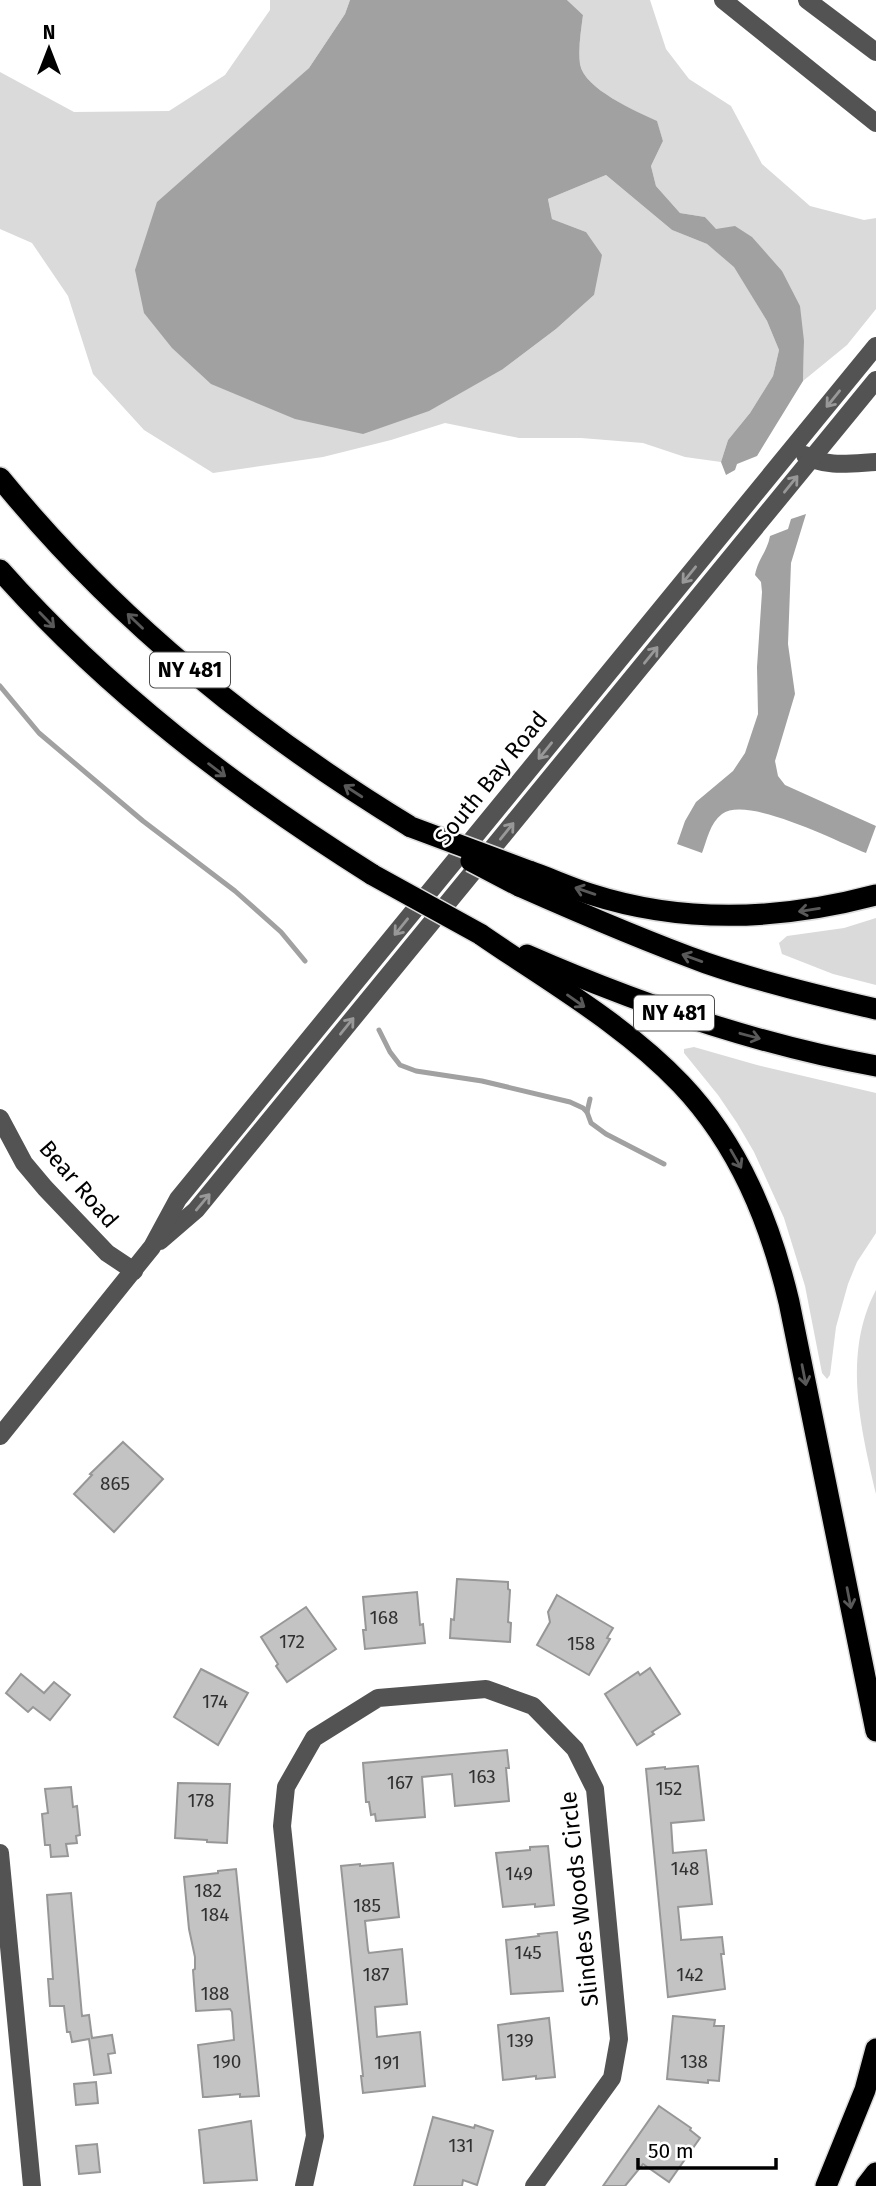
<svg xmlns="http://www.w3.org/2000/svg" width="876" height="2186" font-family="'Fira Sans',sans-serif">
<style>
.green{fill:#dadada}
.water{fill:#a1a1a1}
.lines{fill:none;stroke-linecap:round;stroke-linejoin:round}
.stream{stroke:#a1a1a1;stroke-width:5}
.building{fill:#c3c3c3;stroke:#979797;stroke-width:2}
.highway-casing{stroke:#dbdbdb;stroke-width:24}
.minor{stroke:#535353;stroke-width:18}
.highway{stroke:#000;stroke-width:21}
.highway-bridge-casing{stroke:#dbdbdb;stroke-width:24;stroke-linecap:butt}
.highway-bridge{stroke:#000;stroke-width:21}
.oneway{stroke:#989898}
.oneway2{stroke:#595959}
.labels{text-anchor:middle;stroke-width:5;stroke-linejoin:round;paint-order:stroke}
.number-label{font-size:19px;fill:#313131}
.shield{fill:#fff;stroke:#4c4c4c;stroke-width:2}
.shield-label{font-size:21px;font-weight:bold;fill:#000}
.street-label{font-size:23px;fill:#000;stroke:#fff}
</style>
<rect width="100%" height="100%" fill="#fff"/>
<g class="green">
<path d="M270,0H350L345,14L309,68L250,121L503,369L556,329L594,295L586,232L552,219L548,199L606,175L672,230L707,244L735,267L767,321L779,350L773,376L750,413L728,440L721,462L685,457L643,443L581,438H519L445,423L391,440L323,457L213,473L144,430L93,374L68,296L32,243L0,229V72L74,112L169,111L225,75L270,10Z"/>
<path d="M567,0H650L666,49L689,79L731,106L762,164L810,206L864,220L876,218V309L847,345L803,381L804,341L705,217L680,213L656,186L651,166L663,141L657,122C636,111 584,89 580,64C578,48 581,31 583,15Z"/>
<path d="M876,918V985L833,974L782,954L779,943L787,936L844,928Z"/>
<path d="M694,1047L757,1065L876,1093V1233L857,1262L848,1284L836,1327L830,1375L827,1379L822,1373L805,1286L784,1218L754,1152L737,1123L718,1095L684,1053V1049Z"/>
<path d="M876,1290V1494C861,1428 842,1354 876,1290Z"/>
</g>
<g class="water">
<path d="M350,0H567L583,15C581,31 578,48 580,64C584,89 636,111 657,121L663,141L651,166L656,186L680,213L705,217L716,229L735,226L752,237L782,271L800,306L804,341L803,381L757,456L737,464L735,470L726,475L721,462L728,440L750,413L773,376L779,350L767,321L734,267L707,244L672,230L606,175L548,199L552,219L586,232L602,255L594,295L556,329L503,369L429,411L363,434L295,419L211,384L172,348L144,313L135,270L157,202L309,68L345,14Z"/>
<path d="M806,514L791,563L788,644L795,694L775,761L778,776L785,785L876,826L866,853C838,842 747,795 722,814C710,823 707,840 702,853L677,844L685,821L696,802L733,771L745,753L758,714L757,667L762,592L761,582L755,575C758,559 767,552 770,536L788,529L791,519Z"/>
</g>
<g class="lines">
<g class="stream">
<path d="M0,686L39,733L143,821L235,891L281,932L305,961"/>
<path d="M379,1030L390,1052L400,1065L416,1071L482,1081L570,1102L583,1108L587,1112L591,1123L606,1134L664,1164"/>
<path d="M587,1112L590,1099"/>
</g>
</g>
<g class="building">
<path d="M123,1442L163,1479L114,1532L74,1494L92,1475L90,1474Z"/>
<path d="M457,1579L508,1582V1589L510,1590L508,1622L511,1623L510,1642L450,1638L451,1619L454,1620Z"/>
<path d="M417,1592L420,1625L423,1624L425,1643L365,1649L363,1630H366L363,1597Z"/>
<path d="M557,1595L613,1628L607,1638L610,1639L589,1675L537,1645L550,1622L548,1612Z"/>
<path d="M306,1607L336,1649L287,1682L276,1666L278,1664L261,1637Z"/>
<path d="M650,1668L680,1714L652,1732L654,1734L637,1745L605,1694L638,1672L640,1675Z"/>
<path d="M201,1669L248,1693L218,1745L174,1717Z"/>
<path d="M21,1674L44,1693L54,1682L70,1695L50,1720L33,1707L28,1712L6,1693Z"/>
<path d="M507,1750L509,1768H506L509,1801L455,1806L452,1774L422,1777L425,1817L376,1821L375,1814L371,1815L369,1802H366L363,1763Z"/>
<path d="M698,1766L704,1820L671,1823L673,1853L706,1850L712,1904L678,1907L681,1937V1940L722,1937L724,1954H721L725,1989L668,1997L646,1769L665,1767V1769Z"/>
<path d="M178,1783L230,1784L227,1843L207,1842V1840L175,1838Z"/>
<path d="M71,1787L73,1807L77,1806L80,1835L76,1836L77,1843L66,1844L68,1856L51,1857L50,1845H45L42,1814L48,1813L45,1789Z"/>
<path d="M548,1846L554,1905L535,1907V1904L503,1907L496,1853L530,1850V1847Z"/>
<path d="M393,1863L399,1917L365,1921L368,1950L369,1953L402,1949L407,2004L375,2007L377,2037L420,2032L425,2086L363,2093L361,2076H363L341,1866L360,1864V1866Z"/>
<path d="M236,1869L259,2096L240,2097V2094L207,2097H203L198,2045L234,2040L232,2012L230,2009L196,2011L193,1970L195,1969V1957L189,1929L184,1877L218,1873V1871Z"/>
<path d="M71,1893L82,2016L89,2015L92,2038L112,2035L115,2053L108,2054L111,2073L94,2075L89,2039L72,2042L70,2032H67L64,2006H50L48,1979H53L47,1895Z"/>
<path d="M557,1932L563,1991L511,1994L506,1940L539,1936L538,1934Z"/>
<path d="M673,2016L715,2020L714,2026H724L719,2081L708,2080V2083L667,2079Z"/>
<path d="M549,2018L555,2077L536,2079V2076L503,2080L498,2025Z"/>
<path d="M96,2082L98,2103L76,2105L74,2084Z"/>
<path d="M659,2106L691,2128L690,2130L700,2138L669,2182L643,2164L625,2186H603Z"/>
<path d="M433,2117L474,2128L475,2125L493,2131L477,2185L463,2180L462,2186H414Z"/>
<path d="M251,2121L257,2180L204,2183L199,2130Z"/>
<path d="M97,2144L100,2172L79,2174L76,2146Z"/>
</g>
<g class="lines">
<defs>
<g id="highway">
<path d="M0,478C116,620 255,732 411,827"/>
<path d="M0,570C107,691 236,789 373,875"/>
<path d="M529,871C549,878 569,887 590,894C683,924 782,920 876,895"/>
<path d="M519,886C580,913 642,940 706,963C761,982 819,996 876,1009"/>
<path d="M480,934C548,981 624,1024 681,1084C739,1145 770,1222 789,1302L876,1731"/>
<path d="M527,955C639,1004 755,1044 876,1066"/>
<path d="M826,2186L865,2090L876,2049"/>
<path d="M866,2186L876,2173"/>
</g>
</defs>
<use href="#highway" class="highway-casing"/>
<g class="minor">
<path d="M723,0L876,123"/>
<path d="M807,0L876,52"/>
<path d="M805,455C824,468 854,463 876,462"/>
<path d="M0,1118L24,1163L45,1188L107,1253L134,1271"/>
<path d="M160,1241L196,1210L876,380"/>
<path d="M0,1436L152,1247L178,1199L876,346"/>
<path d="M0,1853L32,2186"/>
<path d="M304,2186L315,2136L282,1826L286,1787L314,1738L378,1698L486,1689L533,1706L575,1749L595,1789L619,2039L612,2078L534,2186"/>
</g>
<use href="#highway" class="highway"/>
<defs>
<g id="highway-bridge">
<path d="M411,827L529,871"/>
<path d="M471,861L519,886"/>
<path d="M373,875L480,934"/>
</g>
</defs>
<use href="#highway-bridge" class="highway-bridge-casing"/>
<use href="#highway-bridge" class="highway-bridge"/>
</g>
<defs><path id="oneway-shaft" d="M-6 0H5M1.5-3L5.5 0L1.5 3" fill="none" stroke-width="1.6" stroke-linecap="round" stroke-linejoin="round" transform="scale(1.75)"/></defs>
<g class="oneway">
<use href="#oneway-shaft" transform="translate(833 399) rotate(129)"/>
<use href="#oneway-shaft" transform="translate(791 484) rotate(-51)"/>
<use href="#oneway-shaft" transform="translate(689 575) rotate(129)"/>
<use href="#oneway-shaft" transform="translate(651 655) rotate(-51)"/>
<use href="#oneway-shaft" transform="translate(545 751) rotate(129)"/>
<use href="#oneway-shaft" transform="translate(507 831) rotate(-51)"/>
<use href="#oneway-shaft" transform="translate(401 927) rotate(129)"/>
<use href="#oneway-shaft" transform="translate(347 1026) rotate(-51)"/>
<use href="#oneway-shaft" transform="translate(203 1202) rotate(-50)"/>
</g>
<g class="oneway2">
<use href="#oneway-shaft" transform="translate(47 620) rotate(46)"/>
<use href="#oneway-shaft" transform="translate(135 621) rotate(-136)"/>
<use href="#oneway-shaft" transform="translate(217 770) rotate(37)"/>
<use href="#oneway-shaft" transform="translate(353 791) rotate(-147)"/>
<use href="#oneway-shaft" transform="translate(585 891) rotate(-161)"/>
<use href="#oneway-shaft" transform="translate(809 910) rotate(171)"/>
<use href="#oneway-shaft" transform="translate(692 958) rotate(-160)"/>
<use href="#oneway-shaft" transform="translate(576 1001) rotate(35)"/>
<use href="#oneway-shaft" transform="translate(750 1036) rotate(15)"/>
<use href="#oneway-shaft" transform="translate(736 1159) rotate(60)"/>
<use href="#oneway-shaft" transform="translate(804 1375) rotate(79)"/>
<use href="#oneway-shaft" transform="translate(849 1598) rotate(79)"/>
</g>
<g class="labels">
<g class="number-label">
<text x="115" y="1490">865</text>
<text x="384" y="1624">168</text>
<text x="292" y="1648">172</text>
<text x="581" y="1650">158</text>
<text x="215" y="1708">174</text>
<text x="482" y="1783">163</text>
<text x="400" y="1789">167</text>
<text x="669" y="1795">152</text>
<text x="201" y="1807">178</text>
<text x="685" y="1875">148</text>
<text x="519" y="1880">149</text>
<text x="208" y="1897">182</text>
<text x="367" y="1912">185</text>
<text x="215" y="1921">184</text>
<text x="528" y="1959">145</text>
<text x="376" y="1981">187</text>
<text x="690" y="1981">142</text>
<text x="215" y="2000">188</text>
<text x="520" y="2047">139</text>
<text x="227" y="2068">190</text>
<text x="694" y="2068">138</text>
<text x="387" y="2069">191</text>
<text x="461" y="2152">131</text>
</g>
<g class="shield">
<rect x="150" y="652.5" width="80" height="35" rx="5"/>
<rect x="634" y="995.5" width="80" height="35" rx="5"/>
</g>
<g class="shield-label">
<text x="190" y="677">NY 481</text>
<text x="674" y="1020">NY 481</text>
</g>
<g class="street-label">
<text transform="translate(491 778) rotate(-51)" y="8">South Bay Road</text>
<text transform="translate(79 1184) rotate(49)" y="8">Bear Road</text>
<text transform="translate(579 1899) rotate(-96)" y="8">Slindes Woods Circle</text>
</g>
</g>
<g transform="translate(49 49)" stroke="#ffffff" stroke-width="5" paint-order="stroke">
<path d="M0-5L12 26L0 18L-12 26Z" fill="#000000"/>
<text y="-10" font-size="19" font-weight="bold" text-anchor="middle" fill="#000000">N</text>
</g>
<path d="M638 2158v10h138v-10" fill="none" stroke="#000000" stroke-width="3.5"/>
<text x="648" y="2158" font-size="21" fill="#000000" stroke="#ffffff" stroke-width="5" paint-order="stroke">50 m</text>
</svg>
